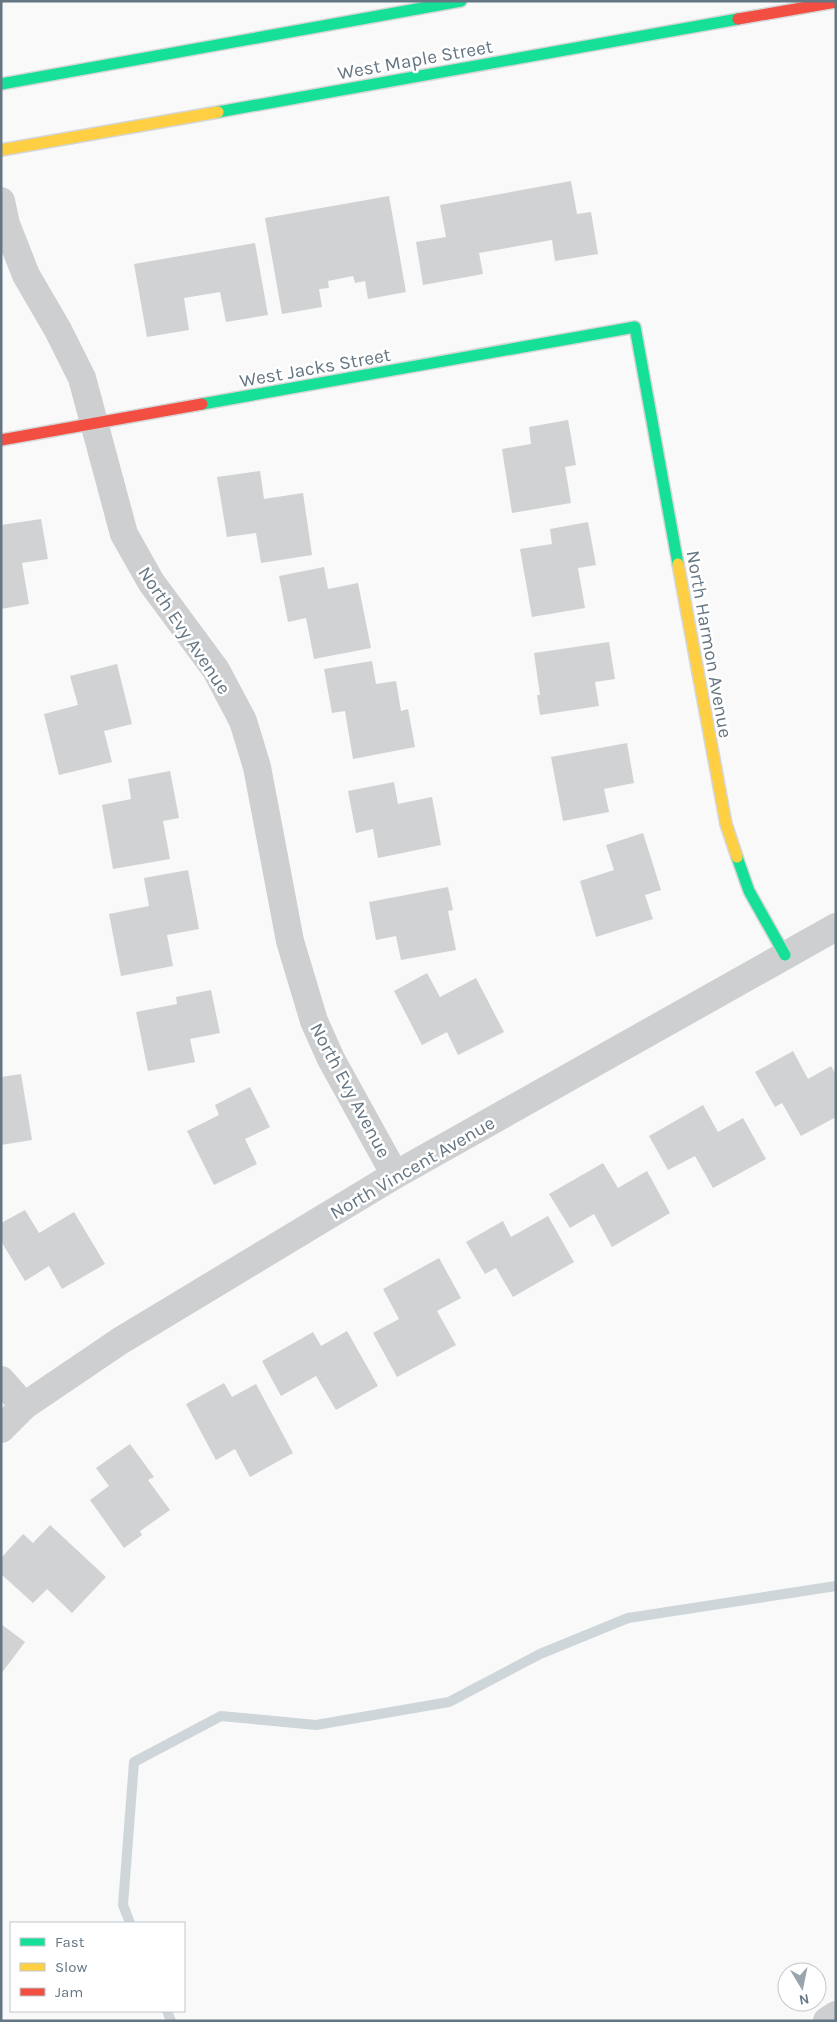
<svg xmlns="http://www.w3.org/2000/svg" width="837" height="2022" font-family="Karla,sans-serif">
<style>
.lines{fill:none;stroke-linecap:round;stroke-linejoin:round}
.stream{stroke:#ced6d9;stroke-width:10}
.building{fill:#d0d2d3}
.fast-casing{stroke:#d5d6d7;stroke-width:14}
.slow-casing{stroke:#d5d6d7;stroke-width:14}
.jam-casing{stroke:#d5d6d7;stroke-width:14}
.street{stroke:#cecfd0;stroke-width:28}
.fast{stroke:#16e098;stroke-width:11}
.slow{stroke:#ffcf43;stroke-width:11}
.jam{stroke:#f24e42;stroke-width:11}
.labels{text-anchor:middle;stroke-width:5;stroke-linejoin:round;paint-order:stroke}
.street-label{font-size:19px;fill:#657683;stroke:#fff}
</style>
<rect width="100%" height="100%" fill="#f9f9f9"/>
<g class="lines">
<g class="stream">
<path d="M130,1923L123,1905L134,1762L221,1716L316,1725L449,1702L540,1654L628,1618L836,1586"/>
<path d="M167,2011L171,2021"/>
</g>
</g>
<g class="building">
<path d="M571,181L577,214L591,212L598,254L555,261L552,240L479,253L483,274L423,285L416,242L446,237L440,205Z"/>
<path d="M389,196L406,292L368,299L365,281L355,283L353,276L328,281L329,288L319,289L322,307L282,314L265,218Z"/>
<path d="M255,243L268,315L226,322L220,292L184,298L189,330L147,337L134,264Z"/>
<path d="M568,420L576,465L565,467L571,503L512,513L502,449L531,444L529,427Z"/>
<path d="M260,471L264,499L303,493L312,555L261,563L256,533L227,537L217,477Z"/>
<path d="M41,519L48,559L22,563L29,604L1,609V525Z"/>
<path d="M588,522L596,565L578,568L585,608L532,617L520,549L552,544L550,529Z"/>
<path d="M324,567L328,589L358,583L371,648L314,659L306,618L288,622L279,576Z"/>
<path d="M609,642L615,679L595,682L599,706L540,715L537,695H540L534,653Z"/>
<path d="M372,661L376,684L396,681L401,711L408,709L415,747L353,759L345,711L332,713L324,669Z"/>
<path d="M117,664L132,724L104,731L112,762L59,775L44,714L78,705L70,676Z"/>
<path d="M627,743L634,783L604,789L609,812L563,821L551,757Z"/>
<path d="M170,771L179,818L163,821L170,859L113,869L102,805L131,799L128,779Z"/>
<path d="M394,782L398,804L432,797L441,845L378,858L373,829L356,833L348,791Z"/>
<path d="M643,833L661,890L645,895L653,919L596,937L580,881L614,870L606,845Z"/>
<path d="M188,870L199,929L167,935L173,966L121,976L109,914L149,906L144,878Z"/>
<path d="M448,887L453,910L448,911L456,950L401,960L396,936L376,940L369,902Z"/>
<path d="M427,973L440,997L476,978L504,1032L458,1055L447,1032L422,1045L394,991Z"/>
<path d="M211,990L220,1033L190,1039L195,1062L148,1071L136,1012L177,1004L176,997Z"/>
<path d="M793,1051L808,1079L831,1066L836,1075V1117L801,1136L782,1103L775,1107L755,1072Z"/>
<path d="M21,1074L32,1140L1,1145V1077Z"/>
<path d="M250,1087L270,1127L245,1139L257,1164L214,1185L187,1131L219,1115L215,1105Z"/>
<path d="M703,1105L718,1132L743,1118L766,1159L713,1188L695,1156L668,1170L649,1136Z"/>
<path d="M603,1163L618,1188L647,1171L670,1213L612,1247L594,1214L570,1228L549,1194Z"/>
<path d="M25,1210L39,1233L74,1212L105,1264L62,1289L49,1266L25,1281L1,1241V1223Z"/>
<path d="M548,1216L574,1262L513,1297L496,1268L485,1274L466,1242L503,1221L511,1237Z"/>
<path d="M439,1258L461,1298L437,1311L456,1345L397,1377L373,1333L399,1319L383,1289Z"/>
<path d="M347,1331L378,1386L336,1410L316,1376L281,1396L262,1361L313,1332L321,1346Z"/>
<path d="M224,1383L232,1397L256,1384L293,1453L250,1477L235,1449L216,1460L186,1404Z"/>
<path d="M130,1444L154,1477L148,1480L170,1510L140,1531L142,1535L124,1548L90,1500L109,1486L96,1468Z"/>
<path d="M50,1525L106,1577L72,1613L47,1589L33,1603L1,1574V1558L23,1534L33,1543Z"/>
<path d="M1,1624L25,1642L1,1674Z"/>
</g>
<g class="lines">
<defs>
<g id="fast">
<path d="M1,84L461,1"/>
<path d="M218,112L738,19"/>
<path d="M202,404L635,327L678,564"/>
<path d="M737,857L749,891L785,955"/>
</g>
<g id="slow">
<path d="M1,150L218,112"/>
<path d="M678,564L726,824L737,857"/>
</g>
<g id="jam">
<path d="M738,19L836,2"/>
<path d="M1,440L202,404"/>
</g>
</defs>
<use href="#fast" class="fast-casing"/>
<use href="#slow" class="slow-casing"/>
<use href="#jam" class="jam-casing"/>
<g class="street">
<path d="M1,201L6,224L26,275L58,330L82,378L124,534L151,582L216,670L243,721L257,767L290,941L314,1021L331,1059L395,1175"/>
<path d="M1,1380L24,1406"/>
<path d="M1,1429L24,1406L120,1341L395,1175L836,927"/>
<path d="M827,2021L836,2015"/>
</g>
<use href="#fast" class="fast"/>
<use href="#slow" class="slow"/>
<use href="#jam" class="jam"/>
</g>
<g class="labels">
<g class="street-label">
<text transform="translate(415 59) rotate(-10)" y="7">West Maple Street</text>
<text transform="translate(315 367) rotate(-10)" y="7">West Jacks Street</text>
<text transform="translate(185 630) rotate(56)" y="7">North Evy Avenue</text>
<text transform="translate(710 644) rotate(80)" y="7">North Harmon Avenue</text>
<text transform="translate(351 1090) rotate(62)" y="7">North Evy Avenue</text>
<text transform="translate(412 1167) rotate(-30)" y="7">North Vincent Avenue</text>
</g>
</g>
<rect width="837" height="2022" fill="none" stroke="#657683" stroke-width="5"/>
<rect x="10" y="1922" width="175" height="90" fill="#ffffff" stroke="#c1c8cd"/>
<rect x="20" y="1938" width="25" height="8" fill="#16e098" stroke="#c1c8cd"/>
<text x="55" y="1947" font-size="15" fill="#657683">Fast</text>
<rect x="20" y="1963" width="25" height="8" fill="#ffcf43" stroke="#c1c8cd"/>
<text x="55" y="1972" font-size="15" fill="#657683">Slow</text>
<rect x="20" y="1988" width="25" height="8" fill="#f24e42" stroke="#c1c8cd"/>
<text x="55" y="1997" font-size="15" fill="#657683">Jam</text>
<g transform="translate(802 1987) rotate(170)"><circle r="24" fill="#ffffff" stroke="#c1c8cd"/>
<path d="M0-4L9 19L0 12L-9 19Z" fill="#99a4ac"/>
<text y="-8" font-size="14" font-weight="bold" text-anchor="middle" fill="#657683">N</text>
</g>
</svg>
